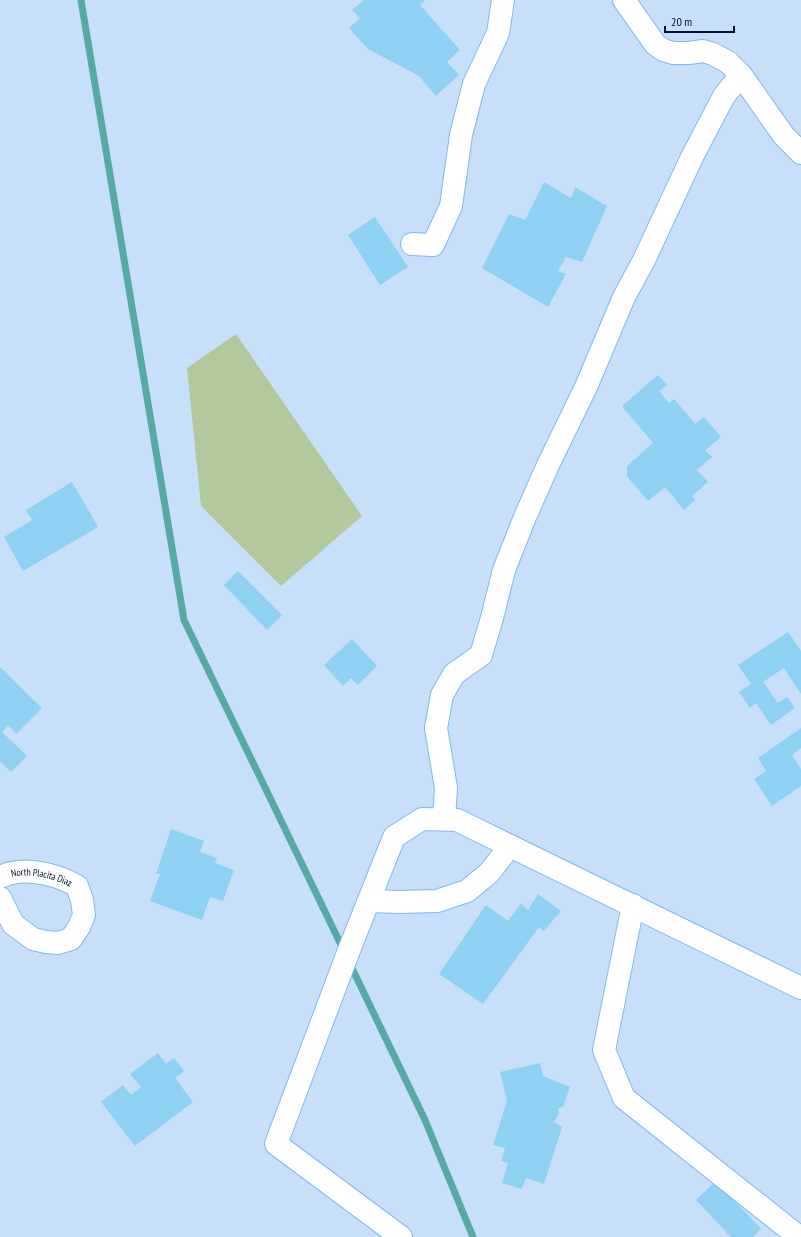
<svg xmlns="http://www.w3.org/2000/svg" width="801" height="1237" font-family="'PT Sans Narrow',sans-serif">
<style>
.green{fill:#b1c99c}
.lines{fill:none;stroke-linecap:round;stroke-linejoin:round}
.stream{stroke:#56aaa5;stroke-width:7}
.building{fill:#8ed1f2}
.minor-casing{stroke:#7cb8f7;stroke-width:24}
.minor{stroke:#fff;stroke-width:22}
.labels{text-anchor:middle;stroke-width:3.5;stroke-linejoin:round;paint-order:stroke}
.street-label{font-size:10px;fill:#001229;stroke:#c8dff9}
</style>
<rect width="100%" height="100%" fill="#c8dff9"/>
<path class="green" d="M236,334L362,516L281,586L201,506L187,368Z"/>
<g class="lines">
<g class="stream">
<path d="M81,0L184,620L344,951"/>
<path d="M349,962L425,1120L473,1237"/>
</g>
</g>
<g class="building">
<path d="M364,0H425L420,5L460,50L447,62L459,75L436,96L419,76L368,49L349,28L360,18L352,10Z"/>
<path d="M544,182L571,198L575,187L607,206L582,262L566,257L558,271L566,274L548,307L482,268L509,214L525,220Z"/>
<path d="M375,217L408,267L380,285L348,235Z"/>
<path d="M658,375L667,385L659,391L669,403L674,399L695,424L704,417L721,437L705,450L712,457L697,470L708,482L692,496L695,500L684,510L665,487L648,501L627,476V466L653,443L622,406Z"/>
<path d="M72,482L98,527L23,571L4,537L32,520L26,510Z"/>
<path d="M238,571L282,615L267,630L224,585Z"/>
<path d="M788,632L801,651V694L784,668L763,682L778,703L787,697L795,708L771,725L756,703L750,708L739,692L751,684L738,665Z"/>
<path d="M352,639L377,666L358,685L351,678L343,686L324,665Z"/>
<path d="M0,667L42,708L16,734L8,725L2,732L27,756L11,772L0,761Z"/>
<path d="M801,728V748L792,755L801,769V786L772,806L754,779L766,771L758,758Z"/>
<path d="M171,829L204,841L200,852L217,858L215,863L234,870L223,901L210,897L202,920L150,901L160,874H156Z"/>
<path d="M538,894L561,911L544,931L539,927L483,1004L439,974L486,905L508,921L521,903L528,910Z"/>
<path d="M158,1053L166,1064L174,1058L184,1071L175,1078L193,1102L135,1146L101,1102L123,1085L131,1095L141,1087L130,1074Z"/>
<path d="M540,1063L543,1076L570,1087L563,1107L558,1108L559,1114L554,1122L562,1127L544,1184L526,1178L522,1189L502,1183L508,1163L501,1161L505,1148L493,1145L507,1101L500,1072Z"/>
<path d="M716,1181L761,1229L753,1237H731L696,1200Z"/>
</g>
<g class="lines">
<defs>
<g id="minor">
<path d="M624,0L655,44L663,50L673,53H689L703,51L713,54L728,62L741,75L784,136L801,153"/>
<path d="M412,244L433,245L451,206L461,135L474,84L498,33L503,0"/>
<path d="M444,819L446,788L436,728L442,695L454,674L481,655L492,618L504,570L525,517L548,465L586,387L624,297L644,260L692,157L724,96L741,75"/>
<path id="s1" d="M0,877C4,876 8,873 12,873C32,868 60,876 77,886L82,900L84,915L79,927L71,939L58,943L46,942L33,939L13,924L0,898"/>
<path d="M369,901L400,902L437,901L467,891L489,873L510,846"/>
<path d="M633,905L604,1050L624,1098L799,1237"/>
<path d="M401,1237L276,1144L351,945L394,837L422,819L457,820L801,988"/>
</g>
</defs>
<use href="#minor" class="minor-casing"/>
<use href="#minor" class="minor"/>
</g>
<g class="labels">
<g class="street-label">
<text dy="4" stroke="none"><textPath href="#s1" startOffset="43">North Placita Diaz</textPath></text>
</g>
</g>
<path d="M665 26v6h69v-6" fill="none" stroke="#001229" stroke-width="2"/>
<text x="671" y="26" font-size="12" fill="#001229" stroke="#c8dff9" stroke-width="3" paint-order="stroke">20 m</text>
</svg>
